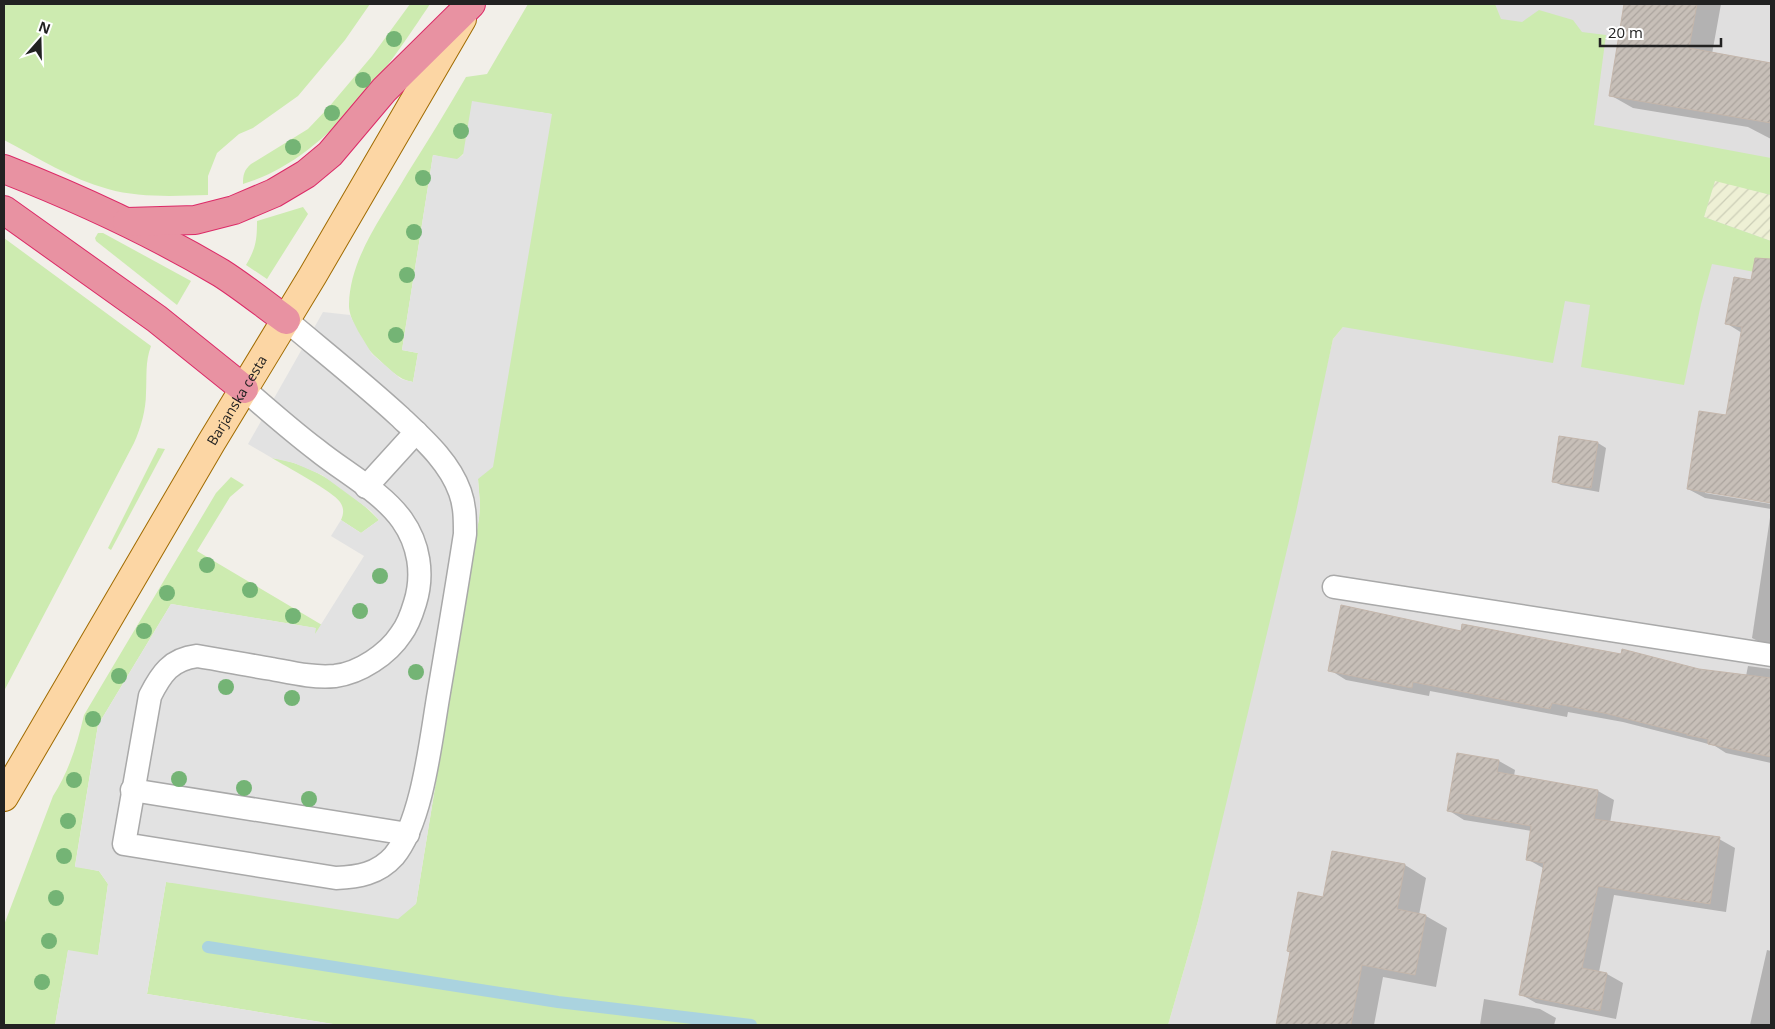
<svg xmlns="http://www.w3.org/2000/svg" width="1775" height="1029" font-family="'Open Sans',sans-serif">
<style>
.residential{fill:#e0dfdf}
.farmland{fill:url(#farmland-furrows)}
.grass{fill:#cdebb0}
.parking{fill:#e2e2e2}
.shadow{fill:#0003}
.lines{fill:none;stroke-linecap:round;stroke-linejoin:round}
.stream{stroke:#aad3df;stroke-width:12}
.building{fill:url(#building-hatch);stroke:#c4b6ab}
.service-casing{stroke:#a9a9a9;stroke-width:25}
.primary-casing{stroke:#a06b00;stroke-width:30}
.motorway-casing{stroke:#dc2a67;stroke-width:30}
.service{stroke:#fff;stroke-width:22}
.primary{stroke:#fcd6a4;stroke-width:28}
.motorway{stroke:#e892a2;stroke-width:28}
.tree{fill:#74b475}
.labels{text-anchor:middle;stroke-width:5;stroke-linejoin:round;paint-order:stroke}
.street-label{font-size:14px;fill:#222;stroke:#fff}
</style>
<defs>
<pattern id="farmland-furrows" width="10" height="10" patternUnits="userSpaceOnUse" patternTransform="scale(1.25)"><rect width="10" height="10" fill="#eef0d5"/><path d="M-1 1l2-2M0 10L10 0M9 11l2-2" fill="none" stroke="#ccceb7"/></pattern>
<pattern id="building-hatch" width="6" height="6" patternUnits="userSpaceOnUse" patternTransform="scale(1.25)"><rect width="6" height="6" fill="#c7bfb8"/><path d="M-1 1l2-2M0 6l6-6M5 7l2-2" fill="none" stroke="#aba49e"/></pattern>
</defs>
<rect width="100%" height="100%" fill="#f2efe9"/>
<path class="residential" d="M1413,4H1771V1025H1168L1198,921L1333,339L1343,327Z"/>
<path class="farmland" d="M1715,180L1771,195V241L1704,217Z"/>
<g class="grass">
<path d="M4,4H370L345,40L298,96L253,128L239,134L217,153L208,176V195C176,196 139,198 108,189C71,179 38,158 4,140Z"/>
<path d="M410,4H430C385,72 325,160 243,184C243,175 244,170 251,164L308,129L328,108L372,56Z"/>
<path d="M528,4H1495L1501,19L1522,22L1539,10L1573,20L1582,32L1606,35L1594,125L1771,158V195L1715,181L1704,217L1771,241V275L1712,264L1701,304L1684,385L1581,367L1590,305L1565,301L1553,363L1343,327L1333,339L1296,512L1198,921L1168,1025H339L147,994L166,882L416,904L479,518L480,505L478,479L551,114L539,112L463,154L457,160L433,155L402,350L418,353L413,382C398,380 387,367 376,357C365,348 348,319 349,304C350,257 384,214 407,174C427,142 447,110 466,77L487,74Z"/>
<path d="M303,207L308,214L267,279L246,265C256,248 257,240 257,221Z"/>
<path d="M98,233H103L191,281L177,305L96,241L95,238Z"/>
<path d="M4,238L151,346C145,362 147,376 146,393C146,409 141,428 134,443L4,691Z"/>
<path d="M158,448L165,449L111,550L108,548Z"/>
<path d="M272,458C312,463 352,492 379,520L361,533L341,520C344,513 344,508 340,502C334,492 285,466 272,458Z"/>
<path d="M231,477L244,485L230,497L197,551L322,625L314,636L315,628L171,604L98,725L75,866L99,871L108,884L98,956L68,951L55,1025H4V925L53,796C69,771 77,745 84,715L216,493Z"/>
</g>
<path class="parking" d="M472,101L552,114L493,467L478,479L480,505L479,518L416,904L398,919L166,882L147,994L339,1025H55L68,950L98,955L108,884L99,871L75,867L98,725L171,604L316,628L315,634L364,556L331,536L341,520L361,533L379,520L371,511L322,475L294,463L272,458L248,444L323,312L350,315L358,331L372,354L401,379L413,382L418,353L402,350L433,155L457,159L463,155Z"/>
<g class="shadow">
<path d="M1626,4H1721L1712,54L1771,64V139L1748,127L1633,108L1610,95Z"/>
<path d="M1735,279L1771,286V453L1768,473L1771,474V501L1705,491V493L1771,504V509L1705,498L1688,489L1727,417L1742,333L1726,323Z"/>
<path d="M1561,438L1598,443L1606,448L1599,492L1561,485L1553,481Z"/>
<path d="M1771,511V648L1752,638Z"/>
<path d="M1462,632L1699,670L1746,676L1748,666L1771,669V763L1726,753L1715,746L1701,742L1623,722L1568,712L1567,717L1430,691L1429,696L1346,680L1330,670Z"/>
<path d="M1458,754L1499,761L1515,770L1514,776L1598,791L1614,800L1610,823L1719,839L1735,848L1726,912L1614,895L1599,972L1607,974L1623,983L1616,1019L1536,1003L1520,994L1543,868L1527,859L1532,831L1464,820L1448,810Z"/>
<path d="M1333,853L1405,865L1426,878L1419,915L1426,916L1447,928L1436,987L1383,977L1374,1025H1277L1291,952L1324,899Z"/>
<path d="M1767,950L1771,951V1025H1750Z"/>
<path d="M1484,999L1540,1009L1556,1018L1554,1025H1480Z"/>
</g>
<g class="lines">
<path class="stream" d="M208,947L558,1002L751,1025"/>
</g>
<g class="building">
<path d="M1624,4H1697L1689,48L1771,63V123L1609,96Z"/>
<path d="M1755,258L1771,259V503L1687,489L1699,411L1726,415L1742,327L1725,324L1734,277L1751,280Z"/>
<path d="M1559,436L1598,442L1591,488L1552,482Z"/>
<path d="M1341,605L1461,631L1462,624L1621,654L1622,649L1699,669L1771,678V757L1708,744V739L1687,735V734L1604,713L1552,703L1550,709L1413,682L1412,688L1328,671Z"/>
<path d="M1457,753L1499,760L1497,772L1598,790L1594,819L1720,837L1710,904L1598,886L1582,968L1607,973L1600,1011L1519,995L1544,863L1526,860L1531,826L1447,811Z"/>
<path d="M1332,851L1405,864L1397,909L1426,915L1415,975L1362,965L1351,1025H1276L1290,952L1287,951L1298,892L1323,897Z"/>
</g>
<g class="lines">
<defs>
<g id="service">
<path d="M244,389C268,410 292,431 317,450C344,472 382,492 402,520C419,544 424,574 415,603C412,613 408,625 401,634C388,654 360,673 335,676C314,678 293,673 272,669C247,665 222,660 197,656C171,659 161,674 150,696L124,844L336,878C358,877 378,874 394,856C423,821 431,737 439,692C448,639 457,586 465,534C465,519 465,506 460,492C449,461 422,438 399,416C363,383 324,352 286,320"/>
<path d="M366,487L416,432"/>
<path d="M1334,587L1771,655"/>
<path d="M132,790L408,834"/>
</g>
<g id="primary">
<path id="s1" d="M4,797L211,443L313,275L462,19"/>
</g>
<g id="motorway">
<path d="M4,169C78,198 152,232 221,273C243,287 264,304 286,320"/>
<path d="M4,210L157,319L244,389"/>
<path d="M127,222L195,220L234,210L274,193L306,174L330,154L384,90L471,4"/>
</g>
</defs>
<use href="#service" class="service-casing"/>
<use href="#primary" class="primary-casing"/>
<use href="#motorway" class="motorway-casing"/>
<use href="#service" class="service"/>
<use href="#primary" class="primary"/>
<use href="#motorway" class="motorway"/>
</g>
<g class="tree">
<circle cx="394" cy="39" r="8"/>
<circle cx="363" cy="80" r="8"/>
<circle cx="332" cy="113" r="8"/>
<circle cx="461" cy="131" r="8"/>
<circle cx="293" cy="147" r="8"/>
<circle cx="423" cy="178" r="8"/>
<circle cx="414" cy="232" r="8"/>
<circle cx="407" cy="275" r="8"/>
<circle cx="396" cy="335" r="8"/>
<circle cx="207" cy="565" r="8"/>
<circle cx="380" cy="576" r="8"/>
<circle cx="250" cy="590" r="8"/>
<circle cx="167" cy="593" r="8"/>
<circle cx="360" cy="611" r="8"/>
<circle cx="293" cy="616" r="8"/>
<circle cx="144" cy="631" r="8"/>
<circle cx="416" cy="672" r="8"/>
<circle cx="119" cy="676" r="8"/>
<circle cx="226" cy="687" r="8"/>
<circle cx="292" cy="698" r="8"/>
<circle cx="93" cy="719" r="8"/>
<circle cx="179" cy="779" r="8"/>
<circle cx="74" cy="780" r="8"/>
<circle cx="244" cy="788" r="8"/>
<circle cx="309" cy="799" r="8"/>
<circle cx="68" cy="821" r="8"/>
<circle cx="64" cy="856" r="8"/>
<circle cx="56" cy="898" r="8"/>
<circle cx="49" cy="941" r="8"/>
<circle cx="42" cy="982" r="8"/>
</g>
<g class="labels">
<g class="street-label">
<text dy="5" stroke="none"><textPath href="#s1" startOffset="460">Barjanska cesta</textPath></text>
</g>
</g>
<rect width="1775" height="1029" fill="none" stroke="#222222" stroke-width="10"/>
<g transform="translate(40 40) rotate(20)" stroke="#ffffff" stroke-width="4" paint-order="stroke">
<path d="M0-4L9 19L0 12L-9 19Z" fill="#222222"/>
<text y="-8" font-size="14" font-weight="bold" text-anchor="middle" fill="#222222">N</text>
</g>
<path d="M1600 38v8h121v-8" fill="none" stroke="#222222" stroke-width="2.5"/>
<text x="1608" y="38" font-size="15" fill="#222222" stroke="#ffffff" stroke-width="4" paint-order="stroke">20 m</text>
</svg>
